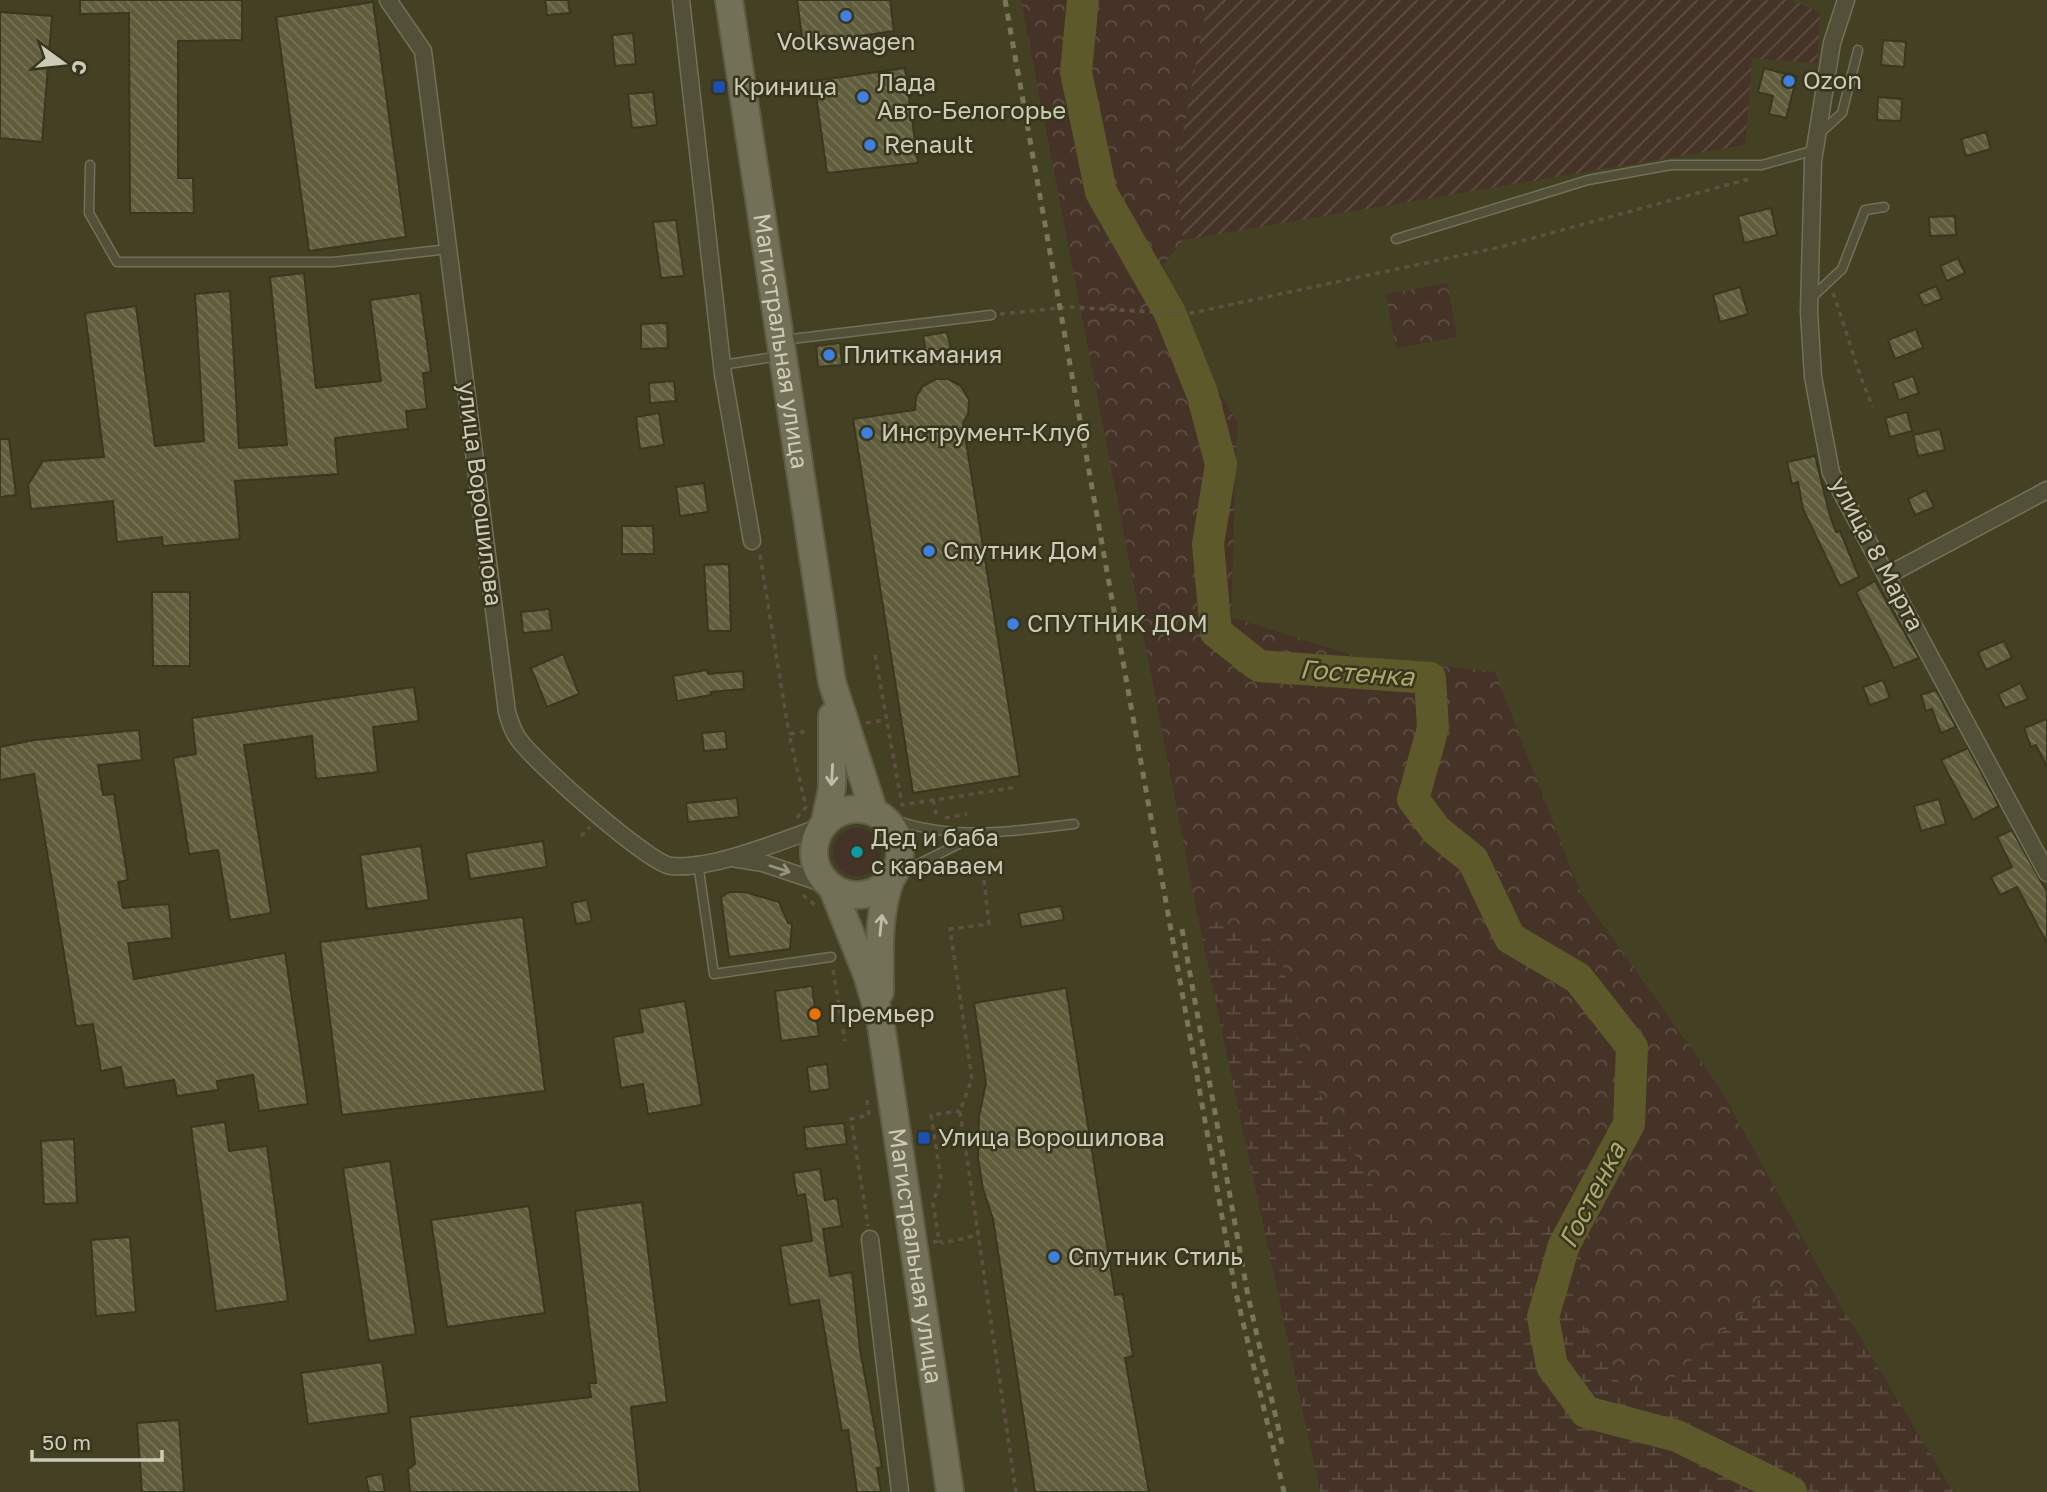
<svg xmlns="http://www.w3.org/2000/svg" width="2047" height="1492" font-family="'Golos Text',sans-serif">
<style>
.grass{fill:#443326}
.forest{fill:url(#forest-crowns)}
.wetland{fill:url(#wetland-marsh)}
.garden{fill:url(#garden-furrows)}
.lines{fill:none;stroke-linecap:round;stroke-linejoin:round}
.river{stroke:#5e592b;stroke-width:32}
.building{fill:url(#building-back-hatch);stroke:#39371f;stroke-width:2}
.service-casing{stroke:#727059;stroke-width:11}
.minor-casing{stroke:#727059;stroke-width:19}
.primary-casing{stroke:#5e5c45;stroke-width:30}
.path{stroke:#605044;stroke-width:3.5;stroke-dasharray:5 5;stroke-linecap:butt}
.service{stroke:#525038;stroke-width:8}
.minor{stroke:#525038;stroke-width:16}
.primary{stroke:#727056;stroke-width:26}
.rail{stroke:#79775a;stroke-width:5;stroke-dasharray:7 7;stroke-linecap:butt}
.oneway{stroke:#bebda7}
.oneway2{stroke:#95947d}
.shop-dot{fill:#3f7fe0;stroke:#37351d;stroke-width:2.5}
.transit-dot{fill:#1a4fb4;stroke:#37351d;stroke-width:2.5}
.culture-dot{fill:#0f9aa8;stroke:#37351d;stroke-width:2.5}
.food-dot{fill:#e8710a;stroke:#37351d;stroke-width:2.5}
.labels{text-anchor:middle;stroke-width:5;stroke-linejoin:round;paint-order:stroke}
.poi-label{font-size:24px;fill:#cccbb5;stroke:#37351d;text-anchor:start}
.street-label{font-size:24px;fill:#cccbb5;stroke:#37351d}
.water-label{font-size:26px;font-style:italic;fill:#aea76b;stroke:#37351d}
</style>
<defs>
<pattern id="forest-crowns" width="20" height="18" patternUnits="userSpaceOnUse" patternTransform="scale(1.75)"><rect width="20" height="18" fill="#443326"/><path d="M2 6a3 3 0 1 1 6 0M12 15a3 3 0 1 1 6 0" fill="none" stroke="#5e4f43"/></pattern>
<pattern id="wetland-marsh" width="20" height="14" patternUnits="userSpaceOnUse" patternTransform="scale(1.75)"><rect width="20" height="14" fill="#443326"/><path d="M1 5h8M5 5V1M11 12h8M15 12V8" fill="none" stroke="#5e4f43"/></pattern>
<pattern id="garden-furrows" width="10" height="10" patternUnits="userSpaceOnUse" patternTransform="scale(1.75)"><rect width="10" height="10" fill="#443326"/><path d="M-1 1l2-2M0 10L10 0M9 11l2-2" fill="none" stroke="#5e4f43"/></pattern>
<pattern id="building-back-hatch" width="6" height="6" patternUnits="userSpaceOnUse" patternTransform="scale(1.75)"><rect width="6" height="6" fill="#605d3d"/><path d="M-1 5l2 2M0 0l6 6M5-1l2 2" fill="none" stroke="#767357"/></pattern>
</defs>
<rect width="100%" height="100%" fill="#434024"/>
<circle class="grass" cx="857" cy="852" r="24"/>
<g class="forest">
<path d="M1021,0H1208L1176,170L1183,240L1163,265L1165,300L1237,422L1231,617L1354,656L1495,672L1581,894L1721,1090L1829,1286L1767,1291L1675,1377L1658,1387L1620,1384L1576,1314L1582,1248L1575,1228L1558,1217H1537L1436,1236L1383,1203L1303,1065L1280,950L1265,934L1198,918Z"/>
<path d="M1447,283L1457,337L1396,348L1386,294Z"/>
</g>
<path class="wetland" d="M1198,918L1265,934L1280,950L1303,1065L1383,1203L1436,1236L1537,1217H1558L1576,1228L1582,1248L1576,1314L1620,1384L1658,1387L1674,1377L1767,1291L1829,1286L1953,1492H1320Z"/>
<path class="garden" d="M1208,0H1790L1820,12L1817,63L1752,58L1745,145L1183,240L1176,170Z"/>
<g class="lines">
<path class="river" d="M1083,0L1076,72L1101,192L1170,313L1202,393L1221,464L1208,544L1216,632L1259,666L1430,678L1433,728L1413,799L1436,830L1473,860L1510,938L1578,978L1632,1047L1629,1124L1564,1245L1543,1317L1552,1366L1586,1412L1677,1436L1791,1492"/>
</g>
<g class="building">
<path d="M80,0H242V40L178,41V178H193L194,213H130L129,13L80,14Z"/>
<path d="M545,0H568L570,13L547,15Z"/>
<path d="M797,0H890L894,31L803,44Z"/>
<path d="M373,2L406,237L309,251L276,17Z"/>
<path d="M0,12L52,16L42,142L0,138Z"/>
<path d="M633,33L636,64L615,66L612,35Z"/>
<path d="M1883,40L1906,42L1904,67L1881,65Z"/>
<path d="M905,68L918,163L827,173L814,81Z"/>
<path d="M1764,68L1797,77L1786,118L1769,114L1773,96L1758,92Z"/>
<path d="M653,92L657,125L632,128L628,94Z"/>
<path d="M1878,97L1902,99L1901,121L1877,120Z"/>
<path d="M1986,132L1991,149L1966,156L1961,139Z"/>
<path d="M1771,208L1777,235L1744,243L1738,216Z"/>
<path d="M1955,216L1956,235L1930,236L1929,217Z"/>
<path d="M676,220L684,276L661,278L653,222Z"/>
<path d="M1958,258L1965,273L1947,281L1940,266Z"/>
<path d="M304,273L316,388L381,381L370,300L420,293L431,372L423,373L427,409L406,411L408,429L335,438L338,474L235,481L240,539L163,546L162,537L117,542L113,501L31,509L28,485L43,461L104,457L85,313L136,306L155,446L204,441L195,294L230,291L239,448L287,445L270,277Z"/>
<path d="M1936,286L1942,299L1924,306L1918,294Z"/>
<path d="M1740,287L1748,314L1720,322L1713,295Z"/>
<path d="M667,323L668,348L641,349V324Z"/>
<path d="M1916,329L1923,348L1895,359L1888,340Z"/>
<path d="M947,332L951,349L926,353L923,336Z"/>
<path d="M840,343L842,365L818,367L816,346Z"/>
<path d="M1913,376L1919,393L1899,400L1893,383Z"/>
<path d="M936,379H948L961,386L969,400L968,414L963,423L1020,776L913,793L853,419L915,410L916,397L923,386Z"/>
<path d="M674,381L676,401L650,403L649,383Z"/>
<path d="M1907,412L1912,431L1890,437L1885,418Z"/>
<path d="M659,413L664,445L640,449L636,417Z"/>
<path d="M1940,429L1945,450L1918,456L1913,435Z"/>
<path d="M0,439H9L16,495L0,497Z"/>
<path d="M1815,456L1830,516L1836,532L1840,531L1859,577L1840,586L1803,509L1798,482L1792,484L1787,462Z"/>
<path d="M704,483L708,512L680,516L676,487Z"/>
<path d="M1926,490L1934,507L1915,515L1908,499Z"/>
<path d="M622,526H653L654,554H622Z"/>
<path d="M729,564L731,631H708L704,565Z"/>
<path d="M1875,581L1919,658L1894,668L1856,592Z"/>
<path d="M152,592H190V666H153Z"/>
<path d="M549,609L552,630L523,633L521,612Z"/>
<path d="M2004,641L2012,658L1986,670L1978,652Z"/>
<path d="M563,654L579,694L547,707L531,668Z"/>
<path d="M707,670L708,674L743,671L744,689L711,692V695L677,701L673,676Z"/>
<path d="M1883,680L1890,698L1870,705L1863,687Z"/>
<path d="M2020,683L2028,699L2005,708L1998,694Z"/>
<path d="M414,687L419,721L373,727L378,772L316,779L312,736L244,745L271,913L230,920L218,850L189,854L173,758L196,754L192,718Z"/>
<path d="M1936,690L1956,727L1941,733L1932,709L1926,711L1921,695Z"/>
<path d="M2047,719V767L2036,745L2031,747L2024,728Z"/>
<path d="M139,730L142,760L98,765L103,795L114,794L128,880L118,882L123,908L169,904L172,938L128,943L134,979L285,953L308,1104L259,1111L253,1075L217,1081L218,1090L177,1096L174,1080L125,1088L121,1067L101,1071L93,1024L76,1026L34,774L0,780V747L34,740Z"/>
<path d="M725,731L727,749L704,751L702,733Z"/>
<path d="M1968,748L1999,806L1973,820L1941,760Z"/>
<path d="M737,798L739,817L688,822L686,803Z"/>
<path d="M1939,799L1946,824L1921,831L1914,806Z"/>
<path d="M2012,830L2047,892V943L2017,887L2000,895L1991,877L2012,867L1997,837Z"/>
<path d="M543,841L547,867L470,879L466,853Z"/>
<path d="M421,846L429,900L367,909L360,855Z"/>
<path d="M730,892H745L779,902L788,923L792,924L790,949L729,957L721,897Z"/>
<path d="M587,900L592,921L576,924L572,903Z"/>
<path d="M1061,906L1064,920L1021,927L1019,913Z"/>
<path d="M523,917L545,1091L342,1115L320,942Z"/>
<path d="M812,986L819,1036L781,1041L775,991Z"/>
<path d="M1066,988L1115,1295L1123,1294L1133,1356L1125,1358L1149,1492H1035L993,1219L983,1189L978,1158L979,1116L986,1083L974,1003Z"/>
<path d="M685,1001L702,1105L648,1114L643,1084L621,1088L613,1037L643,1032L639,1009Z"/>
<path d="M827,1064L830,1089L810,1092L807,1067Z"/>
<path d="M225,1122L229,1151L267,1146L288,1301L216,1311L191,1127Z"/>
<path d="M844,1123L847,1144L806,1149L804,1127Z"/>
<path d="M74,1139L77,1203L44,1204L41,1141Z"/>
<path d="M390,1161L416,1334L369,1341L343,1168Z"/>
<path d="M820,1169L825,1200L837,1198L842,1226L823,1229L830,1276L852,1272L860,1350L882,1467L877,1468L881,1492H857L848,1430L842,1431L819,1300L790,1305L780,1246L812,1241L805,1194L797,1196L793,1173Z"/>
<path d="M642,1202L667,1402L631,1407L640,1492H410L408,1469L415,1464L410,1417L591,1397L589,1383H596L575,1211Z"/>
<path d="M529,1206L545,1313L447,1327L431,1220Z"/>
<path d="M130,1237L136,1312L96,1316L91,1240Z"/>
<path d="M382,1362L389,1413L308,1424L301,1373Z"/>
<path d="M179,1420L184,1492H142L137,1423Z"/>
<path d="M382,1474L385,1492H369L366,1477Z"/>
</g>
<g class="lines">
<defs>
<g id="service">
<path d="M1820,133L1842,113L1858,50"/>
<path d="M90,165L89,213L117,262H333L449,249"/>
<path d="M1396,239L1588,180L1671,165H1762L1815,150"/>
<path d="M1810,299L1842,269L1865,210L1884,207"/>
<path d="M783,340L991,315"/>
<path d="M722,365L780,356"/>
<path d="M881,815C948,842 1005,832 1074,824"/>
<path d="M698,863L714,974L831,957"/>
<path d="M896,875L975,836"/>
</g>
<g id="minor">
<path d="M388,0L423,51L507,712C510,722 513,733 520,741C536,763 649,864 671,866C712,870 781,841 821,827"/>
<path d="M681,0L723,374L752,541"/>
<path d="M1846,0L1832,43L1813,161L1809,312L1813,377L1831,473L2047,873"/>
<path d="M1888,575L2047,490"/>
<path d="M732,858L763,863L828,885"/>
<path d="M870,1239L900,1492"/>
</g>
<g id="primary">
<path id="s1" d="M729,0L832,682L874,812"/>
<circle cx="857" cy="852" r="43"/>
<path d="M825,822L832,788V716"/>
<path id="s2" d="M832,887L867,975L880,1018L950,1492"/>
<path d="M880,992C880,953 877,912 892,876"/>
</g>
</defs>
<use href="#service" class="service-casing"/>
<use href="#minor" class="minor-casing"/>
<use href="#primary" class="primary-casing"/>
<g class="path">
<path d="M1833,293C1847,331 1856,370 1873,407"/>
<path d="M1000,314L1068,307L1187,314L1500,247L1749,179"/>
<path d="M760,555L789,734"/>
<path d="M875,655L902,805L1018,787"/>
<path d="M866,723L885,720"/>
<path d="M933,800L937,819"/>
<path d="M797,818L806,807L789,734L810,731"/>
<path d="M945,818L967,814"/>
<path d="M581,836L590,827"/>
<path d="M984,880L989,924L950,929L972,1079L960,1111L1016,1492"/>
<path d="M803,895L816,906"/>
<path d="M833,970L845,1041"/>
<path d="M867,1100L869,1115L851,1119L868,1226"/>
<path d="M939,1241L943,1243L978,1235"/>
<path d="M933,1242L939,1241L933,1203L941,1179L931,1115L960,1111"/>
</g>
<use href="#service" class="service"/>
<use href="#minor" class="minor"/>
<use href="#primary" class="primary"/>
<g class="rail">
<path d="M1005,0L1235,1289L1284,1492"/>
<path d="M1182,929L1248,1296L1282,1444"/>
</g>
</g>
<defs><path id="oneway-shaft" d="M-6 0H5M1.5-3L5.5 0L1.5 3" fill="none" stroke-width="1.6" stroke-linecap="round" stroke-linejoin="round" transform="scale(1.75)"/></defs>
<g class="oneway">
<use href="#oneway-shaft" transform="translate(832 775) rotate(93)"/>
<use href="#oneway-shaft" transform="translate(881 925) rotate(-84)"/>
</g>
<use class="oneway2" href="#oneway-shaft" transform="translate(780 869) rotate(18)"/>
<g class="shop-dot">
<circle cx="846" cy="16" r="7"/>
<circle cx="1789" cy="81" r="7"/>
<circle cx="863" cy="97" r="7"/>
<circle cx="870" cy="145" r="7"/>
<circle cx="829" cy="355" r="7"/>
<circle cx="867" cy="433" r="7"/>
<circle cx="929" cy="551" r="7"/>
<circle cx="1013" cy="624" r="7"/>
<circle cx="1054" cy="1257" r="7"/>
</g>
<g class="transit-dot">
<rect x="712" y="80" width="14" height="14" rx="3.5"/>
<rect x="917" y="1131" width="14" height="14" rx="3.5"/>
</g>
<circle class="culture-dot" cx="857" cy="852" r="7"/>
<circle class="food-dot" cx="815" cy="1014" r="7"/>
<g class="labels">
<g class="poi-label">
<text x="846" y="50" text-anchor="middle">Volkswagen</text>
<text x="1803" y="89">Ozon</text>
<text x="877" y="91">Лада<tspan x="877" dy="28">Авто-Белогорье</tspan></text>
<text x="733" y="95">Криница</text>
<text x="884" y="153">Renault</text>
<text x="843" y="363">Плиткамания</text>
<text x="881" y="441">Инструмент-Клуб</text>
<text x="943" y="559">Спутник Дом</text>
<text x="1027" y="632">СПУТНИК ДОМ</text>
<text x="871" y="846">Дед и баба<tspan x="871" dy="28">с караваем</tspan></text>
<text x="829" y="1022">Премьер</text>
<text x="938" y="1146">Улица Ворошилова</text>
<text x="1068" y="1265">Спутник Стиль</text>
</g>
<g class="street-label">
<text dy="8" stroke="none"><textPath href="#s1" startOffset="345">Магистральная улица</textPath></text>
<text transform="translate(480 494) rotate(83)" y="8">улица Ворошилова</text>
<text transform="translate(1877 554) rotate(62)" y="8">улица 8 Марта</text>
<text dy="8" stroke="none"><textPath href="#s2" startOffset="380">Магистральная улица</textPath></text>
</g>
<g class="water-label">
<text transform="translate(1357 673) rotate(4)" y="9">Гостенка</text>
<text transform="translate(1592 1195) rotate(-63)" y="9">Гостенка</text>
</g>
</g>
<g transform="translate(63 63) rotate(105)" stroke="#37351d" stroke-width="5" paint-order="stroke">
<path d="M0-5L12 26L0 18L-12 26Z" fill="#cccbb5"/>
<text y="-10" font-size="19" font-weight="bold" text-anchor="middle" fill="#cccbb5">С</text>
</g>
<path d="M32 1450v10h130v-10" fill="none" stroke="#cccbb5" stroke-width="3.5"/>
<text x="42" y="1450" font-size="21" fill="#cccbb5" stroke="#37351d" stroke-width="5" paint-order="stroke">50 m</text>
</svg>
